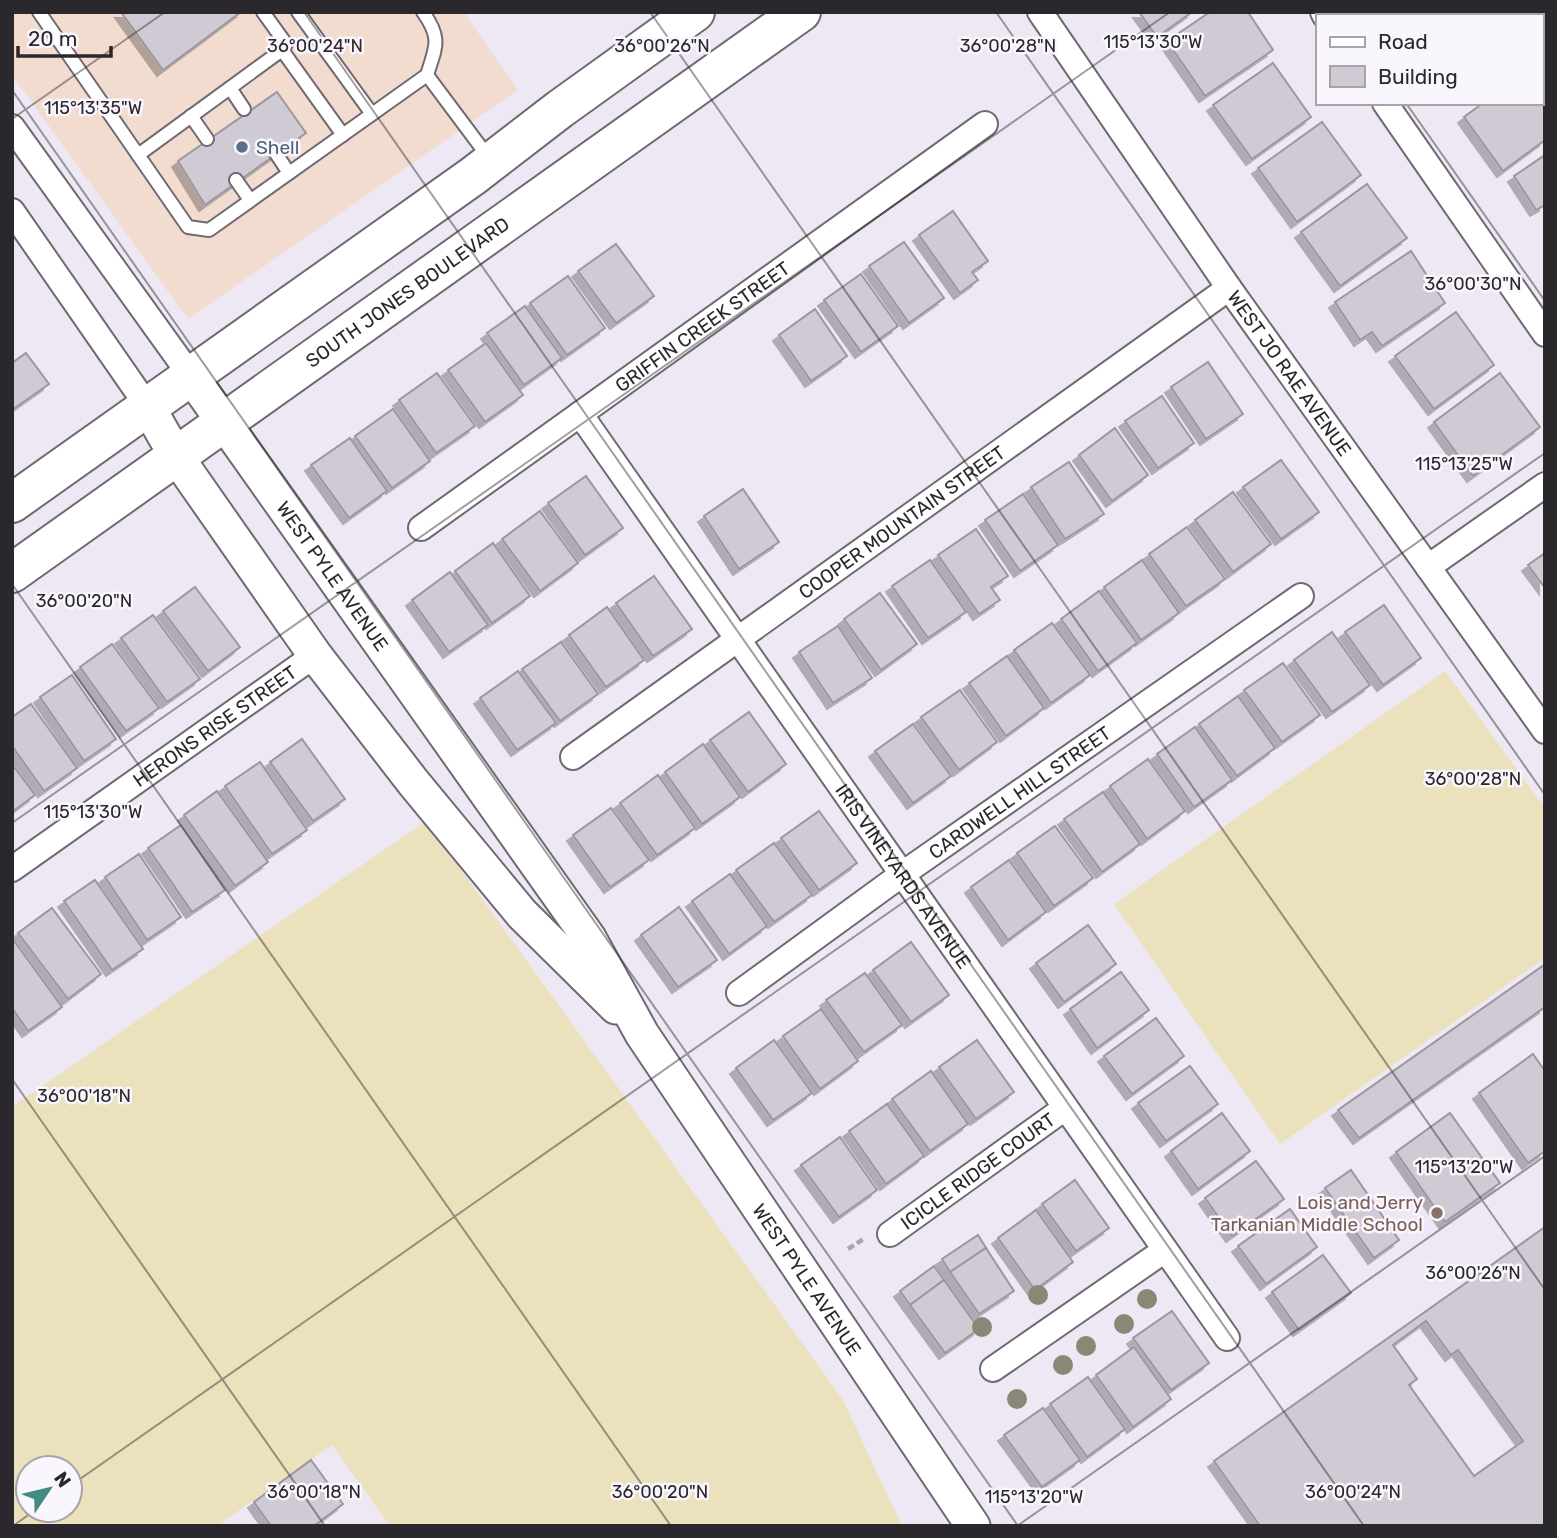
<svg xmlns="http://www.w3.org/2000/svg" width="1557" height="1538" font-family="Rubik,sans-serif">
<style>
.commercial{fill:#f2dcd0}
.sand{fill:#ebe1bc;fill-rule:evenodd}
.building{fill:#d0cad5;stroke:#9b96a0;stroke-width:2;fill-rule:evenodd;filter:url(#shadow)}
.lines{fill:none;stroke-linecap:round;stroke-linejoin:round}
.lane-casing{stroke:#6f6973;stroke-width:16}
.street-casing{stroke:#6f6973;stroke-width:28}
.secondary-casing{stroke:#6f6973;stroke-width:37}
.primary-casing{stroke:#6f6973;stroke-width:42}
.path{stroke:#aaa5ae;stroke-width:4.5;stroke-dasharray:7 3.5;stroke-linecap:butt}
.lane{stroke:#fff;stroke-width:12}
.street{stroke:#fff;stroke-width:24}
.secondary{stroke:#fff;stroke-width:33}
.primary{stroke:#fff;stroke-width:38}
.tree{fill:#898776}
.ticks{fill:none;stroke:#2a282c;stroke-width:2;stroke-opacity:0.45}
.service-dot{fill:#5c6f8a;stroke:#faf6fd;stroke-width:2.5}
.education-dot{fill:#8d6e63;stroke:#faf6fd;stroke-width:2.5}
.labels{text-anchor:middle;stroke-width:5;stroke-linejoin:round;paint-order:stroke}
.service-label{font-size:19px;fill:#4e5e75;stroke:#faf6fd;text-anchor:start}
.street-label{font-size:19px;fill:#2a282c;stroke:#faf6fd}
.education-label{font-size:19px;fill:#785e54;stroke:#faf6fd;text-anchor:end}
.ticks-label{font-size:18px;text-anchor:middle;fill:#2a282c;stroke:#faf6fd;stroke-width:5;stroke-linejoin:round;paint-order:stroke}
</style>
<defs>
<filter id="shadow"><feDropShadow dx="-6" dy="6" stdDeviation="0" flood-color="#0004"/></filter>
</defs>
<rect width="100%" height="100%" fill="#eee8f4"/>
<path class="commercial" d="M12,12H464L518,90L188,319L12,75Z"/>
<g class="sand">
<path d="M1445,671L1545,808V958L1280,1144L1114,904Z"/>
<path d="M426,821L843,1400L902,1526H390L332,1445L217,1526H12V1107ZM28,1468H70V1510H28Z"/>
</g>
<g class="building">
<path d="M121,12H241L163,70Z"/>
<path d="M1139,12H1192L1157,37Z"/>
<path d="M1210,12H1248L1273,50L1205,96L1167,41Z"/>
<path d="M1273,63L1311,117L1252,159L1213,105Z"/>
<path d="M1541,89L1545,94V140L1503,171L1464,117L1483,103H1541Z"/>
<path d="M277,92L306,133L205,205L178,161Z"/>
<path d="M1322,122L1361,175L1297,222L1258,168Z"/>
<path d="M1545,155V205L1536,210L1514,176Z"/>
<path d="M1367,184L1407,238L1340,286L1301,232Z"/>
<path d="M953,211L988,261L972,272L978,280L960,293L919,235Z"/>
<path d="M904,242L944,298L909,323L869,266Z"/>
<path d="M616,244L654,296L616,323L578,271Z"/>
<path d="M1411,251L1445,303L1382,346L1372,332L1360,340L1335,302Z"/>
<path d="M861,274L898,326L861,352L824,300Z"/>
<path d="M568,276L605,328L567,355L530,303Z"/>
<path d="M525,306L562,358L524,385L487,333Z"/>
<path d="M815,309L847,356L811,381L779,335Z"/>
<path d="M1456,312L1494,365L1434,409L1395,356Z"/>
<path d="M486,343L523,395L485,422L448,370Z"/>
<path d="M26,353L49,384L12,410V363Z"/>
<path d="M1208,362L1243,414L1206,439L1171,387Z"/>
<path d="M437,373L475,426L436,453L399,400Z"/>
<path d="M1500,373L1540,427L1473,476L1434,422Z"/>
<path d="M1162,396L1194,443L1158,468L1125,421Z"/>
<path d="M393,409L430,461L392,488L355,436Z"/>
<path d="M1115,428L1148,475L1112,501L1079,455Z"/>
<path d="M350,438L387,491L349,518L311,465Z"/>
<path d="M1281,460L1319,512L1281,539L1243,487Z"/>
<path d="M1069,462L1104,514L1065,539L1031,487Z"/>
<path d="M586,476L623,528L585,555L548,503Z"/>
<path d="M743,489L779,542L739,569L704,516Z"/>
<path d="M1233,492L1271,544L1233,572L1195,520Z"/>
<path d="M1023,494L1058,545L1020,571L985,520Z"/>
<path d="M540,511L578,563L540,591L502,539Z"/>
<path d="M1187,527L1225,579L1186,606L1149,554Z"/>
<path d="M976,529L1008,576L991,587L1000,600L979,614L938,555Z"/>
<path d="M493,543L530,596L492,623L455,571Z"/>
<path d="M1545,553V588L1528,565Z"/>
<path d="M930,560L966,612L928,638L892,586Z"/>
<path d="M1142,560L1179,613L1141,640L1104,587Z"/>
<path d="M450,572L488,625L449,652L412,600Z"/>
<path d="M654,576L692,629L653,656L616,603Z"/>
<path d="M195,587L240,647L208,671L163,611Z"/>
<path d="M1099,591L1137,643L1098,671L1061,619Z"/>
<path d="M880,593L917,644L881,670L844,619Z"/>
<path d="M1384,605L1421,658L1383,685L1345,632Z"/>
<path d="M607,607L644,660L606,687L569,635Z"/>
<path d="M153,615L200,679L167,702L121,638Z"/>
<path d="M1052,623L1090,675L1051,703L1014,650Z"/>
<path d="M838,626L872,678L833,703L799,652Z"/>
<path d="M1332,632L1370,685L1332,712L1294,660Z"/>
<path d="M561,642L598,694L560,721L522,669Z"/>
<path d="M112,644L159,708L126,731L80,667Z"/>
<path d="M1007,656L1044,708L1006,736L969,683Z"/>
<path d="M1283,663L1320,715L1282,742L1244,690Z"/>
<path d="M518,671L556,723L517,750L480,698Z"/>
<path d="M72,675L116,739L84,761L40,697Z"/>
<path d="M960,690L997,742L959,770L921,717Z"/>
<path d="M1238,696L1275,748L1237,776L1199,724Z"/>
<path d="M31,704L77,768L44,791L12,746V717Z"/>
<path d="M749,712L786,764L748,792L710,740Z"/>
<path d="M913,724L951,776L913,803L875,751Z"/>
<path d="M1195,727L1232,780L1194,807L1157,754Z"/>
<path d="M302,739L345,799L313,821L270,762Z"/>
<path d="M703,744L740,797L702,824L665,772Z"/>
<path d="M1148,759L1185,811L1147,839L1110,786Z"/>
<path d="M260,762L307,830L272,854L225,786Z"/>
<path d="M12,764L35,795L12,812Z"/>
<path d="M658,775L695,828L657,855L620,803Z"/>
<path d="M217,791L268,862L235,886L184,815Z"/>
<path d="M1103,792L1140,844L1102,872L1064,819Z"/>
<path d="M611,808L649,860L610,887L573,835Z"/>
<path d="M819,811L857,863L819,890L781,838Z"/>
<path d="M181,825L225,890L192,912L148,848Z"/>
<path d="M1055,826L1093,878L1054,906L1017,853Z"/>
<path d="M774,843L812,895L774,922L736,870Z"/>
<path d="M139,854L181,917L147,940L105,877Z"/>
<path d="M1009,860L1046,912L1008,940L971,887Z"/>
<path d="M730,874L767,926L729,954L692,901Z"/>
<path d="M95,880L143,949L112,970L64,901Z"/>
<path d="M679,907L717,960L678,987L641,935Z"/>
<path d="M52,908L101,974L68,999L18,933Z"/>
<path d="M1088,925L1116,964L1064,1002L1036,963Z"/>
<path d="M12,938L62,1007L28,1031L12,1008Z"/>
<path d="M911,942L949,995L911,1022L873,970Z"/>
<path d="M1544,965L1545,1007L1359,1138L1338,1110Z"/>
<path d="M1121,972L1149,1010L1097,1048L1070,1009Z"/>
<path d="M865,973L902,1025L864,1052L826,1000Z"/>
<path d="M821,1009L858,1061L820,1089L783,1036Z"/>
<path d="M1156,1018L1184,1056L1132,1094L1104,1056Z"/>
<path d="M774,1040L812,1093L773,1120L736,1068Z"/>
<path d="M977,1040L1014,1092L976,1119L939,1067Z"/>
<path d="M1533,1054L1545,1071V1151L1528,1163L1479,1093Z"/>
<path d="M1190,1066L1218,1104L1166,1141L1138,1103Z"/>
<path d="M931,1071L968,1124L930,1151L892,1099Z"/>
<path d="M887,1104L924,1156L886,1184L849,1131Z"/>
<path d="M1222,1113L1250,1151L1198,1189L1171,1151Z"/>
<path d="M1450,1113L1500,1183L1445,1222L1396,1152Z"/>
<path d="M840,1137L877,1190L839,1217L801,1165Z"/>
<path d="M1256,1161L1284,1199L1232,1236L1205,1198Z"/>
<path d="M1351,1170L1399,1240L1374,1258L1325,1188Z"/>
<path d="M1075,1180L1109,1228L1076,1251L1042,1204Z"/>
<path d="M1290,1209L1317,1247L1266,1284L1238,1246Z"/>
<path d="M1036,1210L1073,1262L1035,1290L998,1238Z"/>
<path d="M1545,1227V1526H1260L1214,1461ZM1426,1321L1451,1355L1458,1350L1523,1441L1474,1476L1409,1385L1417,1379L1393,1345Z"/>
<path d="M978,1235L986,1248L950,1272L942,1259Z"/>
<path d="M986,1248L1014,1291L979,1314L950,1272Z"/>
<path d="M1323,1255L1351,1293L1299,1330L1272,1292Z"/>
<path d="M934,1266L944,1280L910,1305L900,1291Z"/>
<path d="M944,1280L979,1329L945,1353L910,1305Z"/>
<path d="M1172,1311L1209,1363L1171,1390L1133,1338Z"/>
<path d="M1134,1347L1171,1399L1133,1427L1096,1375Z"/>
<path d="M1088,1377L1125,1429L1087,1457L1050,1404Z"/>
<path d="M1043,1408L1080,1460L1042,1487L1004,1435Z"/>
<path d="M311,1460L343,1504L314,1526H271L254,1502Z"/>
</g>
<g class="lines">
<defs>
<g id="lane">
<path d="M39,12L188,227L209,230L427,75"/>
<path d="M263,12L286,44L282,50"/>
<path d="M298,12L372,114"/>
<path d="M423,12C442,39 436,46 427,75L489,158"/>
<path d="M230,88L244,109"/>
<path d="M191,116L207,139"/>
<path d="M275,152L289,173"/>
<path d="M138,155L282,50L343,135"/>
<path d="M236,180L250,200"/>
</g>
<g id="street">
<path id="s1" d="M1040,12L1229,288L1545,731"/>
<path d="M1323,12L1325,16"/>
<path d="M1385,103L1545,334"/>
<path d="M12,127L191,376"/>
<path d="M12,211L148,407"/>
<path id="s2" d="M580,414L1227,1338"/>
<path id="s3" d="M421,528L985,124"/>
<path d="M1428,567L1545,485"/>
<path id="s4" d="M573,757L1229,288"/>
<path id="s5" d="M12,869L315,655"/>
<path id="s6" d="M739,993L901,875L1301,596"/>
<path id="s7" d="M890,1234L1065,1108"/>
<path d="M993,1369L1165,1250"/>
</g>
<g id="secondary">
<path id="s8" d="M191,376L589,938L642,1034L973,1526"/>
<path d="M148,407L176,456L315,655L413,782L522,914L616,1007"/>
</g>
<g id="primary">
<path d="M12,503L473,176L560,109L695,12"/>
<path id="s9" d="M12,573L801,12"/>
</g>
</defs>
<use href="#lane" class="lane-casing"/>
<use href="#street" class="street-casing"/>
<use href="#secondary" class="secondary-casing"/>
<use href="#primary" class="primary-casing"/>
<path class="path" d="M848,1249L865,1238"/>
<use href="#lane" class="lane"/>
<use href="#street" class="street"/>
<use href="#secondary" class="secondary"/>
<use href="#primary" class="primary"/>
</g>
<g class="tree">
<circle cx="1038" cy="1295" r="10"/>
<circle cx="1147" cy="1299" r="10"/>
<circle cx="1124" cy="1324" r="10"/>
<circle cx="982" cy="1327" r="10"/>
<circle cx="1086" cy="1346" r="10"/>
<circle cx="1063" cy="1365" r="10"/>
<circle cx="1017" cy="1399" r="10"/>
</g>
<path class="ticks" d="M304,12L1364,1526M650,12L1545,1290M996,12L1545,795M1343,12L1345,16M12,90L1018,1526M1406,103L1545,301M12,119L165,12M12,584L671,1526M12,823L1170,12M12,1079L325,1526M70,1486L1545,453M13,1526L35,1510M1017,1526L1545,1156"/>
<circle class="service-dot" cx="242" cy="147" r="7"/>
<circle class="education-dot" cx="1437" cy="1213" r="7"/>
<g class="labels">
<g class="service-label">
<text x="256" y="154">Shell</text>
</g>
<g class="street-label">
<text dy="7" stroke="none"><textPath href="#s9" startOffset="485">SOUTH JONES BOULEVARD</textPath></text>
<text dy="7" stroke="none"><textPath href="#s3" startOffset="346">GRIFFIN CREEK STREET</textPath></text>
<text dy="7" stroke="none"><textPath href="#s1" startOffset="439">WEST JO RAE AVENUE</textPath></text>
<text dy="7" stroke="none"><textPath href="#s4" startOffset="404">COOPER MOUNTAIN STREET</textPath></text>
<text dy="7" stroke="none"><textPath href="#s8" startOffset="245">WEST PYLE AVENUE</textPath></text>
<text dy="7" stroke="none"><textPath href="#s5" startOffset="248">HERONS RISE STREET</textPath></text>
<text dy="7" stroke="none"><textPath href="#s6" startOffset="345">CARDWELL HILL STREET</textPath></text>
<text dy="7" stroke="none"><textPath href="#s2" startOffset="564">IRIS VINEYARDS AVENUE</textPath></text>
<text dy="7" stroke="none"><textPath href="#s7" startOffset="108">ICICLE RIDGE COURT</textPath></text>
<text dy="7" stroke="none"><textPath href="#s8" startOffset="1094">WEST PYLE AVENUE</textPath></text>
</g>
<g class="education-label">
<text x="1423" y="1209">Lois and Jerry<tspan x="1423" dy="22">Tarkanian Middle School</tspan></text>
</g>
</g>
<g class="ticks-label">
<text x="1153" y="48">115°13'30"W</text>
<text x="315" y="52">36°00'24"N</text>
<text x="662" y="52">36°00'26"N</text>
<text x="1008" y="52">36°00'28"N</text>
<text x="93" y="114">115°13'35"W</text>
<text x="1473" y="290">36°00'30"N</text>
<text x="1464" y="470">115°13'25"W</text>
<text x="84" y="607">36°00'20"N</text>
<text x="1473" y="785">36°00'28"N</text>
<text x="93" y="818">115°13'30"W</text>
<text x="84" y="1102">36°00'18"N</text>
<text x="1464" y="1173">115°13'20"W</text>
<text x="1473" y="1279">36°00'26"N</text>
<text x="314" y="1498">36°00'18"N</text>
<text x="660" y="1498">36°00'20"N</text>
<text x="1353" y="1498">36°00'24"N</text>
<text x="1034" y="1503">115°13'20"W</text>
</g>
<rect width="1557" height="1538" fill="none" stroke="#2a282c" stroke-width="28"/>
<rect x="1316" y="14" width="228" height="91" fill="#faf6fd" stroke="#a7a4a9" stroke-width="2"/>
<rect x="1330" y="37" width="35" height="10" fill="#ffffff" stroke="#a7a4a9" stroke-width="2"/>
<text x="1378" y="49" font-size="21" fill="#2a282c">Road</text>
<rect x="1330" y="66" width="35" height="21" fill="#d0cad5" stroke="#a7a4a9" stroke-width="2"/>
<text x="1378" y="84" font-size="21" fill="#2a282c">Building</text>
<g transform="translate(49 1489) rotate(55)"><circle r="33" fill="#faf6fd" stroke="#a7a4a9" stroke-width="2"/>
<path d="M0-5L12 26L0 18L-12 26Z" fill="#448a84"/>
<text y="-10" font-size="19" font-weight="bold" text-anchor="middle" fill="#2a282c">N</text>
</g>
<path d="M18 46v10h93v-10" fill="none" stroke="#2a282c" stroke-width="3.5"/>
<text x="28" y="46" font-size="21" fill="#2a282c" stroke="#faf6fd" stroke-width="5" paint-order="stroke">20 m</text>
</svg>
